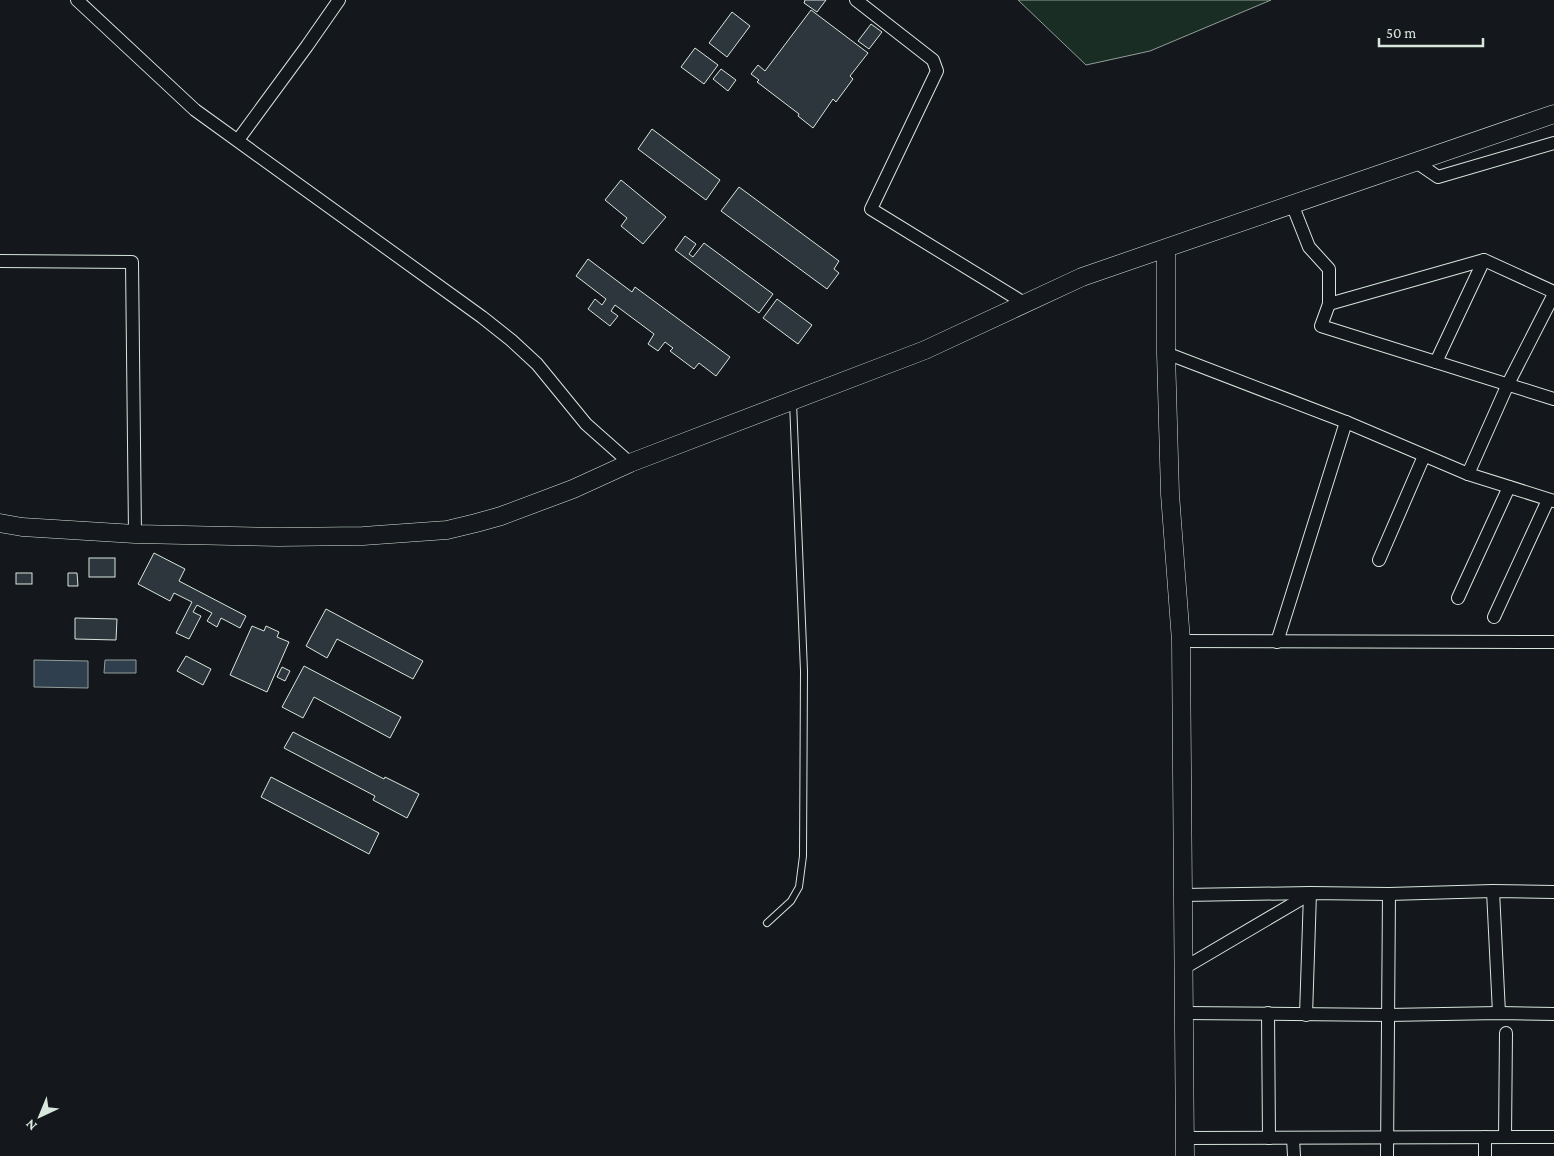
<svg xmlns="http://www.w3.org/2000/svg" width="1554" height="1156" font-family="'Crimson Pro',serif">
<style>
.green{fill:#1a2d24;stroke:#939e99}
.water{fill:#2f3f4d;stroke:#939e99}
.building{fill:#2c363c;stroke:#d8e6dc}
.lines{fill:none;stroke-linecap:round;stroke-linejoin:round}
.lane-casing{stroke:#d8e6dc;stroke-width:8}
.street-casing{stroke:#d8e6dc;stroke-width:14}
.secondary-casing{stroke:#d8e6dc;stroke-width:19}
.lane{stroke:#14181c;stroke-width:6}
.street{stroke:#14181c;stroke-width:12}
.secondary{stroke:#14181c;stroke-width:18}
</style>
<rect width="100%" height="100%" fill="#14181c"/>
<path class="green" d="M1018,0H1271L1150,51L1086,65Z"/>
<g class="water">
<path d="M34,660L88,661V688L34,687Z"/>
<path d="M105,660H136V673H104Z"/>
</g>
<g class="building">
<path d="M805,0H826L817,12L804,3Z"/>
<path d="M811,10L868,53L850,76L853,79L836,102L833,99L813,128L798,116L799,114L757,82L759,80L751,74L758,65L765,71Z"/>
<path d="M732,12L750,26L727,57L709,43Z"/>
<path d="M871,24L882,32L869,49L858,41Z"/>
<path d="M695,48L718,65L704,84L681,67Z"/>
<path d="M721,69L736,80L728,91L713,79Z"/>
<path d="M652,129L720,180L706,200L638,149Z"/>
<path d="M621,180L666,217L643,244L621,226L627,218L605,200Z"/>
<path d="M739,187L839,261L834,269L839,273L827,289L721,211Z"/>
<path d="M685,236L696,244L689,254L693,257L704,243L773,294L759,313L675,250Z"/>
<path d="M588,259L632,292L635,287L730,357L716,376L699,363L694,369L670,351L673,348L665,342L658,351L648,344L654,334L615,305L611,311L618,316L610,326L588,309L595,299L602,305L606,299L576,276Z"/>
<path d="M777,299L812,325L798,344L763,318Z"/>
<path d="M154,553L185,569L179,581L246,616L240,628L221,618L217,627L207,621L212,613L197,605L193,612L201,616L189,639L176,633L192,602L174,593L170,601L138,584Z"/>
<rect x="89" y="558" width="26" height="19"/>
<rect x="16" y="573" width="16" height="11"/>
<path d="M68,573H77L78,586H68Z"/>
<path d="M326,609L423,661L413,679L337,639L327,658L306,646Z"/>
<path d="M75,618L117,619L116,640L75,639Z"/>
<path d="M252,626L264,631L266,626L279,632L277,637L289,642L267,692L230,675Z"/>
<path d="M186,656L211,669L203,685L177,671Z"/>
<path d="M304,666L401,717L390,738L314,697L303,718L282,707Z"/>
<path d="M282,667L290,671L285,681L277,677Z"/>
<path d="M293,732L384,779L385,777L419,794L407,818L373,800L375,796L284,748Z"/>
<path d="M271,777L379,833L369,854L261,797Z"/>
</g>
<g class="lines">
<defs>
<path id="lane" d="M767,923L791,901L799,887L803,856L804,671L793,402"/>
<g id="street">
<path d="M77,0L195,110L482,317L511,340L537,364L586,424L630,463"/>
<path d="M856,0L933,60L937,71L871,209L1024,303"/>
<path d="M238,140L307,46L339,0"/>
<path d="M1416,162L1438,177L1554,143"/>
<path d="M1292,204L1309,247L1329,269V304L1321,326L1554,399"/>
<path d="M0,261L132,262L135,534"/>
<path d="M1329,304L1484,260L1554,292"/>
<path d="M1166,353L1346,422L1468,474L1554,501"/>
<path d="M1436,362L1484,260"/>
<path d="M1468,474L1508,384L1554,294"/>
<path d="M1379,560L1424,456"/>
<path d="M1458,598L1509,487"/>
<path d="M1494,617L1548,500"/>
<path d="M1181,641L1554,642"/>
<path d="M1277,642L1346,422"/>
<path d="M1493,891L1499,1013"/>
<path d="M1183,895L1310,893L1389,894L1493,891L1554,892"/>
<path d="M1184,968L1308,895"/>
<path d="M1184,1013L1388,1015L1499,1013L1554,1014"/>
<path d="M1268,1013L1269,1138"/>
<path d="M1306,1015L1310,893"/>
<path d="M1485,1137V1156"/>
<path d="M1505,1137L1506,1033"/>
<path d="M1185,1138L1554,1137"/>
<path d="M1293,1138L1294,1156"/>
<path d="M1387,1156L1389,894"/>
</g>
<g id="secondary">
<path d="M1166,249V353L1170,494L1181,641L1185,1156"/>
<path d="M0,523L22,527L135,534L278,537L363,536L447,530L476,523L501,516L573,489L630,463L925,350L1082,277L1554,114"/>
</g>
</defs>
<use href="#lane" class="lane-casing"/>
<use href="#street" class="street-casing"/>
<use href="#secondary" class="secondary-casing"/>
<use href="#lane" class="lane"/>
<use href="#street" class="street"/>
<use href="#secondary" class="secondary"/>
</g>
<g transform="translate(40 1116) rotate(224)" stroke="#14181c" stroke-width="4" paint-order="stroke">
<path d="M0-4L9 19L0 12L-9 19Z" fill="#d8e6dc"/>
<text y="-8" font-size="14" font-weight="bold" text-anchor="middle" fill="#d8e6dc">N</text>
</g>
<path d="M1379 38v8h104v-8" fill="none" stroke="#d8e6dc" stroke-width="2.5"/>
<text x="1386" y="38" font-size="15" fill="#d8e6dc" stroke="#14181c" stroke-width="4" paint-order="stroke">50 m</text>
</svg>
